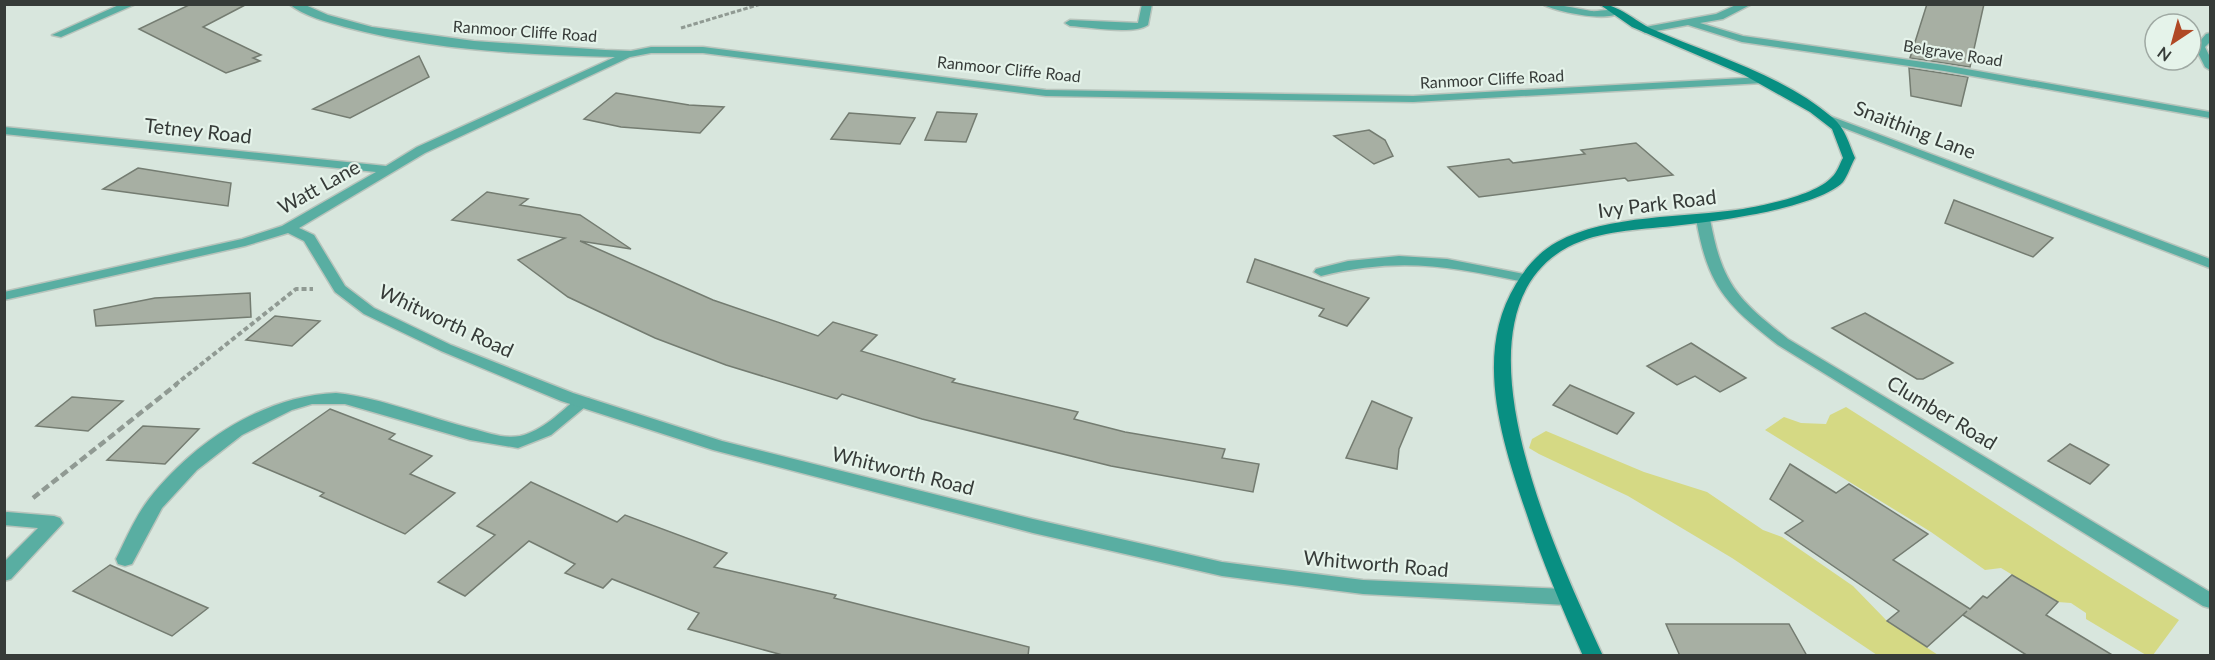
<svg xmlns="http://www.w3.org/2000/svg" width="2215" height="660" font-family="Lato,sans-serif">
<style>
.green{fill:#d5d984}
.building{fill:#a7afa3;stroke:#747c71;stroke-width:1.5}
.lines{fill:none;stroke-linecap:round;stroke-linejoin:round}
.lane-casing{stroke:#b8c4bc;stroke-width:3}
.street-casing{stroke:#b8c4bc;stroke-width:3}
.secondary-casing{stroke:#b8c4bc;stroke-width:3}
.path-far2{stroke:#909a93;stroke-width:3;stroke-dasharray:4.5 2;stroke-linecap:butt}
.path-far1{stroke:#909a93;stroke-width:4;stroke-dasharray:5 3;stroke-linecap:butt}
.path{stroke:#909a93;stroke-width:4.5;stroke-dasharray:8 4;stroke-linecap:butt}
.lane{fill:#59aea2;fill-rule:evenodd}
.street{fill:#59aea2;fill-rule:evenodd}
.secondary{fill:#088f82;fill-rule:evenodd}
.labels{text-anchor:middle;stroke-width:4.5;stroke-linejoin:round;paint-order:stroke}
.far-street-label{font-size:16px;fill:#363b38;stroke:#e5f3ea}
.street-label{font-size:20px;fill:#363b38;stroke:#e5f3ea}
</style>
<rect width="100%" height="100%" fill="#d8e6dd"/>
<g class="green">
<path d="M1846,407C1960,479 2065,551 2179,620L2153,655H2146L2086,619V613L2071,603L2058,602L2001,568L1985,570L1931,532L1765,430L1784,417L1801,423L1826,424L1830,415Z"/>
<path d="M1546,431L1644,472L1707,492L1763,530L1782,537L1853,586L1887,621L1938,655H1877L1732,558L1628,496L1539,454L1529,448L1532,439Z"/>
</g>
<g class="building">
<path d="M191,4H247L203,27L261,55L253,58L260,61L226,73L139,29Z"/>
<path d="M1927,4H1984L1970,67L1910,58Z"/>
<path d="M419,56L429,77L350,118L313,109Z"/>
<path d="M1909,68L1968,77L1961,106L1911,96Z"/>
<path d="M616,93L689,105L724,107L700,133L621,127L584,119Z"/>
<path d="M937,112L977,114L966,142L925,140Z"/>
<path d="M849,113L915,118L900,144L831,139Z"/>
<path d="M1369,130L1385,140L1393,156L1374,164L1334,136Z"/>
<path d="M1636,143L1673,175L1628,181L1625,178L1479,197L1448,167L1509,159L1513,163L1585,154L1581,150Z"/>
<path d="M138,168L231,183L228,206L103,189Z"/>
<path d="M487,192L528,199L520,205L580,215L631,249L580,241L713,300L818,336L833,322L877,335L861,351L955,379L952,382L1078,412L1074,419L1125,432L1225,449L1222,458L1259,464L1253,492L1111,466L922,419L842,394L837,399L726,365L655,338L568,297L518,260L565,238L452,220Z"/>
<path d="M1954,200L2053,238L2033,257L1945,223Z"/>
<path d="M1255,259L1369,298L1347,326L1319,316L1324,309L1247,282Z"/>
<path d="M250,293L251,317L96,326L94,310L155,298Z"/>
<path d="M1865,313L1953,363L1923,379H1917L1832,328Z"/>
<path d="M275,316L320,321L292,346L246,340Z"/>
<path d="M1691,343L1746,378L1720,392L1695,376L1677,385L1647,366Z"/>
<path d="M1570,385L1634,413L1617,434L1553,405Z"/>
<path d="M72,397L123,401L88,431L36,426Z"/>
<path d="M1372,401L1412,418L1399,449L1397,469L1346,458Z"/>
<path d="M330,409L395,434L389,439L432,456L410,474L455,493L405,534L320,496L324,493L253,463Z"/>
<path d="M143,426L199,429L165,464L107,460Z"/>
<path d="M2070,444L2109,465L2090,484L2048,461Z"/>
<path d="M1790,464L1836,493L1849,484L1928,534L1893,560L1970,609L1983,596L1987,598L2012,575L2058,602L2046,615L2114,656H2028L1963,615L1967,611L1927,647L1887,621L1899,611L1785,533L1803,521L1770,499Z"/>
<path d="M531,482L617,522L625,515L727,553L714,567L836,595L834,598L1029,647L1028,656H786L688,629L699,613L612,579L603,588L565,573L575,564L529,541L465,596L438,582L495,535L477,526Z"/>
<path d="M110,565L208,608L172,636L73,591Z"/>
<path d="M1666,624H1789L1807,656H1680Z"/>
</g>
<g class="lines">
<defs>
<g id="lane">
<path d="M1142,4H1152L1148,25C1134,35 1089,27 1070,26L1065,23L1070,20L1138,23Z"/>
<path d="M2210,33V42L2205,47L2210,57V70L2205,67L2195,47L2206,34Z"/>
<path d="M1399,256L1447,259L1524,274L1531,278L1524,282C1448,266 1399,257 1321,276L1314,272L1316,269L1348,261Z"/>
<path d="M336,393C383,398 429,418 474,429C488,433 505,439 520,436C542,431 561,412 577,398H589L591,402L551,435L518,448L470,440L345,404H312L292,410L242,435L197,470L162,508L132,564L125,566L118,564L116,559C126,539 135,517 149,499C194,442 263,396 336,393Z"/>
</g>
<g id="street">
<path d="M121,4H136L61,37L52,35Z"/>
<path d="M289,4H303L328,15L372,27L474,41L605,50L631,51L651,47H703L1046,90L1413,96L1763,77L1769,80L1763,83L1413,102L1046,96L703,53H651L630,57L425,153L299,228L314,235L345,286L374,308L451,345L573,393L722,441L1033,519L1222,562L1363,580L1566,589L1573,592L1576,597L1573,602L1566,605L1363,594L1222,576L1033,533L713,450L561,401L441,351L364,314L335,292L304,241L288,233L245,246L4,300V292L242,239L282,226L376,172L4,134V127L386,166L417,147L615,57C525,55 431,50 345,27C327,22 304,16 289,4Z"/>
<path d="M1542,4C1560,4 1574,8 1591,11C1600,12 1611,7 1619,13C1606,22 1556,12 1542,4Z"/>
<path d="M1738,4H1752L1723,19L1700,23L1743,36L1944,65L2210,112V118L1944,71L1742,42L1688,25L1645,33L1640,30L1645,27L1716,14Z"/>
<path d="M1827,115L2210,259V268L1823,120V116Z"/>
<path d="M1703,215L1710,219C1722,284 1737,299 1788,339L2210,592V608L2203,606L1778,345C1725,304 1708,286 1696,219Z"/>
<path d="M7,512L54,516L60,518L63,523L11,579L4,581V562L38,528L4,525V513Z"/>
</g>
<path id="secondary" d="M1599,4C1618,4 1635,21 1652,29C1711,55 1784,75 1833,118C1845,128 1849,144 1855,158C1851,165 1848,175 1843,182C1827,199 1773,211 1750,215C1724,220 1699,223 1673,226C1637,230 1601,230 1568,247C1440,316 1561,563 1603,656H1583C1562,608 1542,561 1526,512C1502,441 1473,354 1516,284C1526,267 1539,252 1557,242C1608,214 1685,218 1743,209C1766,205 1816,195 1832,177C1837,173 1840,163 1843,158L1832,129L1810,112L1744,75L1632,27Z"/>
</defs>
<use href="#lane" class="lane-casing"/>
<use href="#street" class="street-casing"/>
<use href="#secondary" class="secondary-casing"/>
<path class="path-far2" d="M681,28L761,4"/>
<path class="path-far1" d="M175,385L296,289H313"/>
<path class="path" d="M33,498L177,384"/>
<use href="#lane" class="lane"/>
<use href="#street" class="street"/>
<use href="#secondary" class="secondary"/>
</g>
<g class="labels">
<g class="far-street-label">
<text transform="translate(525 31) rotate(4)" y="6">Ranmoor Cliffe Road</text>
<text transform="translate(1953 53) rotate(9)" y="6">Belgrave Road</text>
<text transform="translate(1009 69) rotate(6)" y="6">Ranmoor Cliffe Road</text>
<text transform="translate(1492 79) rotate(-3)" y="6">Ranmoor Cliffe Road</text>
</g>
<g class="street-label">
<text transform="translate(1915 130) rotate(21)" y="7">Snaithing Lane</text>
<text transform="translate(198 131) rotate(6)" y="7">Tetney Road</text>
<text transform="translate(319 187) rotate(-29)" y="7">Watt Lane</text>
<text transform="translate(1657 204) rotate(-7)" y="7">Ivy Park Road</text>
<text transform="translate(446 321) rotate(25)" y="7">Whitworth Road</text>
<text transform="translate(1942 413) rotate(31)" y="7">Clumber Road</text>
<text transform="translate(903 471) rotate(14)" y="7">Whitworth Road</text>
<text transform="translate(1376 564) rotate(5)" y="7">Whitworth Road</text>
</g>
</g>
<rect width="2215" height="660" fill="none" stroke="#363b38" stroke-width="12"/>
<g transform="translate(2173 42) rotate(216)"><circle r="28" fill="#e5f3ea" stroke="#9fa9a3" stroke-width="1.5"/>
<path d="M0-4.5L10 22L0 15L-10 22Z" fill="#b04825"/>
<text y="-9" font-size="16" font-weight="bold" text-anchor="middle" fill="#363b38">N</text>
</g>
</svg>
